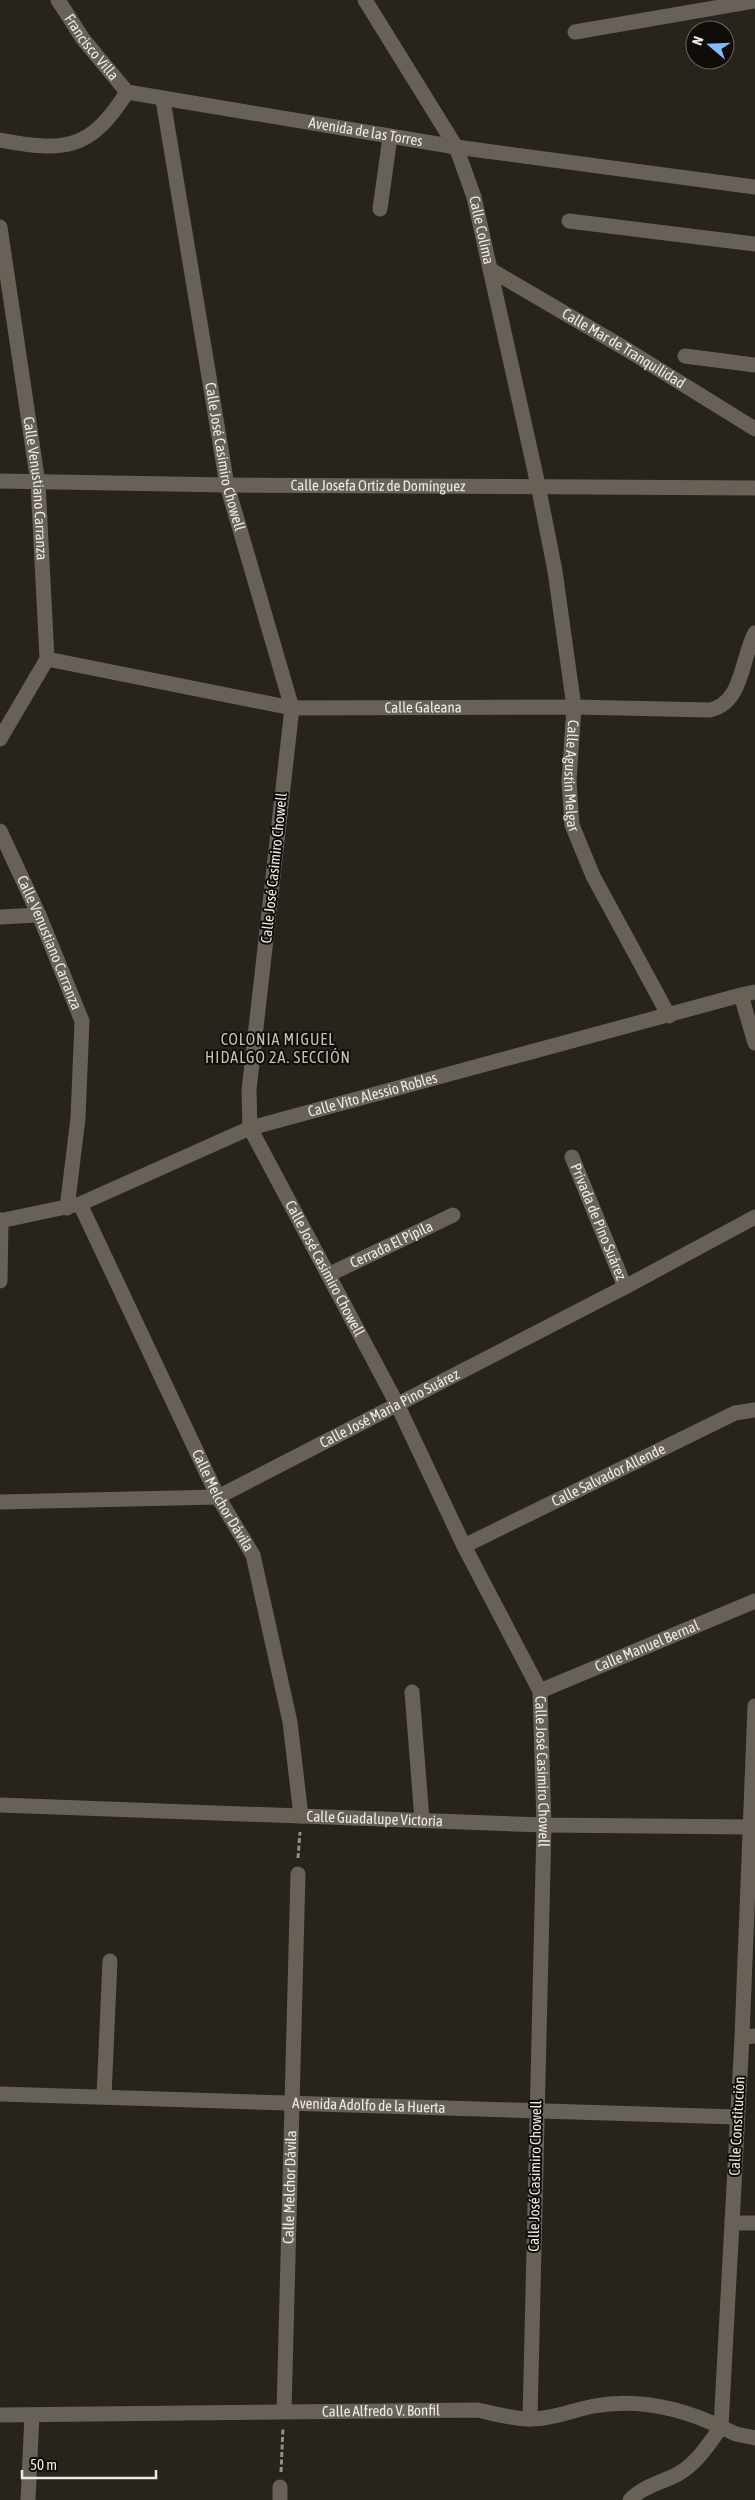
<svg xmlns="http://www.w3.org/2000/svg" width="755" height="2500" font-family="'Asap Condensed',sans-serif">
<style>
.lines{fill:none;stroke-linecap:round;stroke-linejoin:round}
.path{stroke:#949089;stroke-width:3;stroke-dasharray:5 2.5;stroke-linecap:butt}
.street{stroke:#676158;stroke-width:15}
.secondary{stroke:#676158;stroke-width:15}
.labels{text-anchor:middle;stroke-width:4;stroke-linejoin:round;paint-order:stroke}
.street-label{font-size:15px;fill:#edeae4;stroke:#0f0c09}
.neighbourhood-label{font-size:16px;letter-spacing:1px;fill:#c7c0b6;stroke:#0f0c09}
</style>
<rect width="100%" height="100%" fill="#28231b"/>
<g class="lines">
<g class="path">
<path d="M298,1858L300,1832"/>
<path d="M281,2472L283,2428"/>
</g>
<g class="street">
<path id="s1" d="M58,0L83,39L127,92"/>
<path id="s2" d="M365,0L456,147L474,197L538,485L555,571L574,707L569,781L572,825L593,876L669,1016"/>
<path d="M575,32L755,1"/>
<path id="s3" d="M127,92L456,147L755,187"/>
<path id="s4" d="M163,100L227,485L292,708L249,1090L250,1128L397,1404L464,1546L540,1691L544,1825L530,2419"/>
<path d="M0,140C64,152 90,151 127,92"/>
<path d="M380,209L390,137"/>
<path d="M569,221L755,244"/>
<path id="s5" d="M0,227L38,483L47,659L0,739"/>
<path id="s6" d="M491,270L626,349L755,429"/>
<path d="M685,356L755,365"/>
<path id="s7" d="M0,481L227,485L755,488"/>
<path id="s8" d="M47,659L292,708L574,707L710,710C743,703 741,659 755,633"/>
<path id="s9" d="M0,831L39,915L82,1021L78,1118L67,1208"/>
<path d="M0,917L39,915"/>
<path id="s10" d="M572,1157L625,1287"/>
<path id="s11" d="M80,1204L218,1497L253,1555L290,1722L301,1816"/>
<path id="s12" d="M0,1221L80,1204L250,1128L741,995"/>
<path id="s13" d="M330,1274L453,1215"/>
<path d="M0,1281L1,1220"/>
<path id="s14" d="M0,1502L218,1497L625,1287L755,1217"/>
<path id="s15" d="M464,1546L735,1413L755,1410"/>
<path id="s16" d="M540,1691L755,1601"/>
<path d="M412,1692L422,1820"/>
<path id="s17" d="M0,1805L544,1825L749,1827"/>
<path d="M742,2037L755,2036"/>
<path id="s18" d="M0,2094L736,2117"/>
<path d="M104,2096L110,1961"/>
<path d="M732,2223H755"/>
<path id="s19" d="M284,2411L298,1874"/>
<path id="s20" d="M0,2415L478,2410C495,2414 513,2419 531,2419C553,2419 573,2410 594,2406C638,2398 681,2408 721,2427C709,2444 697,2463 678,2474C661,2483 643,2486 630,2500"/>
<path d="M28,2500L32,2415"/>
<path d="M280,2500V2487"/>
</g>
<g class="secondary">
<path d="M755,992L741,995L755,1043"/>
<path d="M755,1706L742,2037L721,2427L736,2434L755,2438"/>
</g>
</g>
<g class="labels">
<g class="street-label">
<text dy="5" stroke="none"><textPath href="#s1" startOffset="58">Francisco Villa</textPath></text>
<text dy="5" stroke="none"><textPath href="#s3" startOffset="242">Avenida de las Torres</textPath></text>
<text dy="5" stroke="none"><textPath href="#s2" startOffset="260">Calle Colima</textPath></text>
<text dy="5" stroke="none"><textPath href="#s6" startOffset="154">Calle Mar de Tranquilidad</textPath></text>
<text dy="5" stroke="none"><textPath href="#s4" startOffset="362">Calle José Casimiro Chowell</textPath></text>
<text dy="5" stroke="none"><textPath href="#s7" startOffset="378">Calle Josefa Ortiz de Domínguez</textPath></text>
<text dy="5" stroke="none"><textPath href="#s5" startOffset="264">Calle Venustiano Carranza</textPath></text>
<text dy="5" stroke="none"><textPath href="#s8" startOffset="381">Calle Galeana</textPath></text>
<text dy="5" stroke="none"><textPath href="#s2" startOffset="815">Calle Agustín Melgar</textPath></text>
<text transform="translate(274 868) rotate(-84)" y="5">Calle José Casimiro Chowell</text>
<text dy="5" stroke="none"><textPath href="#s9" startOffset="122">Calle Venustiano Carranza</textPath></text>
<text dy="5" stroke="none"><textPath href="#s12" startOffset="395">Calle Vito Alessio Robles</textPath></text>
<text dy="5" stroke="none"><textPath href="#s10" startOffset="70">Privada de Pino Suárez</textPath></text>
<text dy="5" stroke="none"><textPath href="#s13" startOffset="68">Cerrada El Pípila</textPath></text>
<text dy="5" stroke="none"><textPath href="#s4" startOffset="1204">Calle José Casimiro Chowell</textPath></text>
<text dy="5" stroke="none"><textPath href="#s14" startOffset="411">Calle José María Pino Suárez</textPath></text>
<text dy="5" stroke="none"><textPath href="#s15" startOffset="161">Calle Salvador Allende</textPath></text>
<text dy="5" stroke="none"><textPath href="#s11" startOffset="329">Calle Melchor Dávila</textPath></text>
<text dy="5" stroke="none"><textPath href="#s16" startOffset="116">Calle Manuel Bernal</textPath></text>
<text dy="5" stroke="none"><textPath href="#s4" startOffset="1759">Calle José Casimiro Chowell</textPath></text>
<text dy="5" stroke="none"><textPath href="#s17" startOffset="375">Calle Guadalupe Victoria</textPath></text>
<text dy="5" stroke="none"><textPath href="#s18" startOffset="369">Avenida Adolfo de la Huerta</textPath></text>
<text transform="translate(737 2126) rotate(-87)" y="5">Calle Constitución</text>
<text transform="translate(535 2176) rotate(-89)" y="5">Calle José Casimiro Chowell</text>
<text dy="5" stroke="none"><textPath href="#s19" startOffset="224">Calle Melchor Dávila</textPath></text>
<text dy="5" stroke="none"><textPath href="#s20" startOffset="381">Calle Alfredo V. Bonfil</textPath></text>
</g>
<g class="neighbourhood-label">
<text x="278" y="1045">COLONIA MIGUEL<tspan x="278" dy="18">HIDALGO 2A. SECCIÓN</tspan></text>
</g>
</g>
<g transform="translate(710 45) rotate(289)"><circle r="24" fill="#0f0c09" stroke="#686561"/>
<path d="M0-4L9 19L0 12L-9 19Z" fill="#85bbfb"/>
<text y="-8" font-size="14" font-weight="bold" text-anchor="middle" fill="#edeae4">N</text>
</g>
<path d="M22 2470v8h134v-8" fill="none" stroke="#edeae4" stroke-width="2.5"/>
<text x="30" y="2470" font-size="15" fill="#edeae4" stroke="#0f0c09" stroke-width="4" paint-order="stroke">50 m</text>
</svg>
